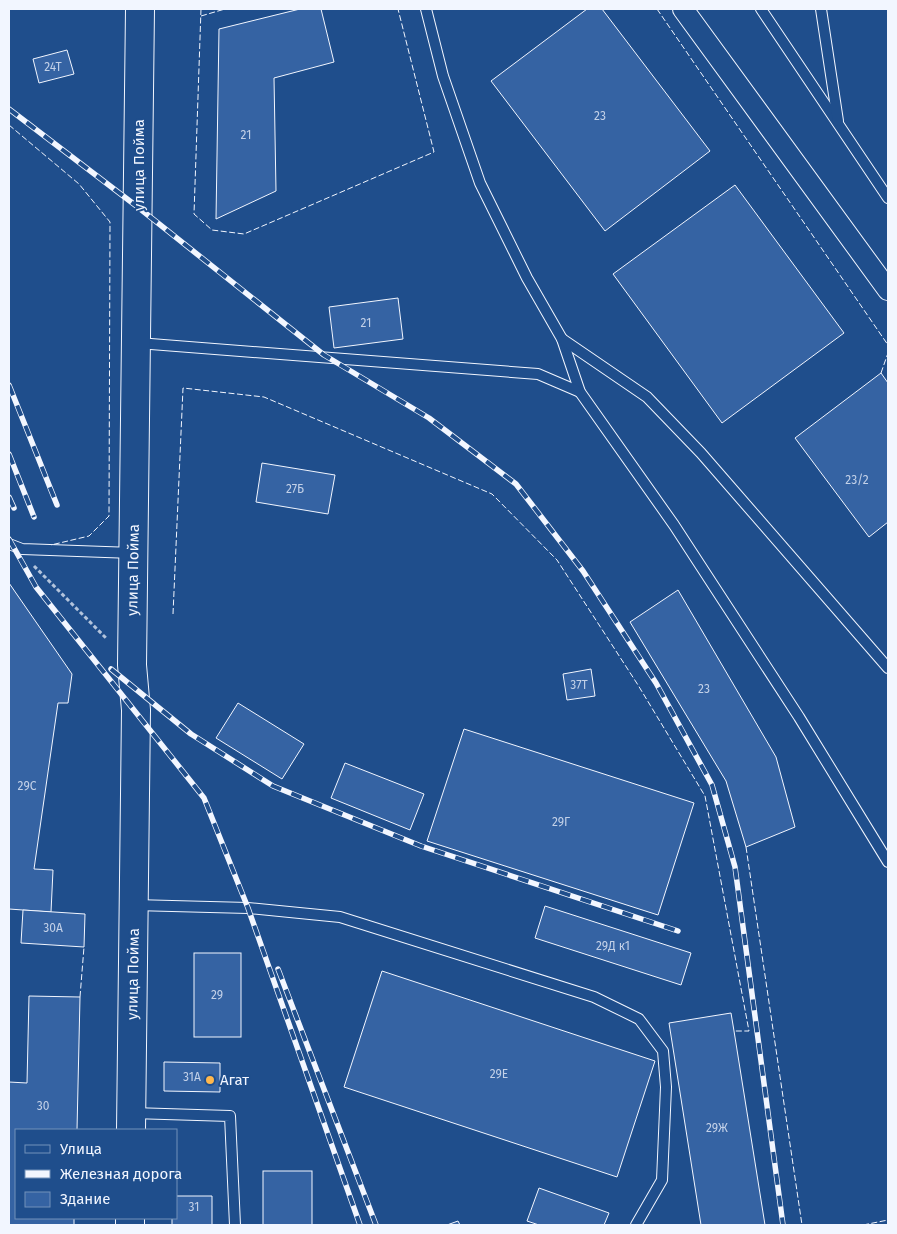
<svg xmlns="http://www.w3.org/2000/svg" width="897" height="1234" font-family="'Fira Sans',sans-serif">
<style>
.building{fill:#3563a3;stroke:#f2f6ff}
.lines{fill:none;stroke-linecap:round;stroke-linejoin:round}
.service-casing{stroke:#f2f6ff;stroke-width:12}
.minor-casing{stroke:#f2f6ff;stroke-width:22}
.secondary-casing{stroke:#f2f6ff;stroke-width:30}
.path{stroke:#b3c4dc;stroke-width:3;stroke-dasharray:4 2.5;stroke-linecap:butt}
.service{stroke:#1f4e8c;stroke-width:10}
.minor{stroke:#1f4e8c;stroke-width:20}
.secondary{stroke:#1f4e8c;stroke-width:28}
.rail-casing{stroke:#f2f6ff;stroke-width:5.5}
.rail{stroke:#1f4e8c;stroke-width:4;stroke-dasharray:11;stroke-linecap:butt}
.fence{stroke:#f2f6ff;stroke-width:1;stroke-dasharray:6 2.5;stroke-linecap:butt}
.poi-dot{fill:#ffb74d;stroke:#1f4e8c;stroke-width:2}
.labels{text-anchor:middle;stroke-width:4;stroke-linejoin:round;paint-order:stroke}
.number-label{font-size:12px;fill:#c3d1e8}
.street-label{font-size:15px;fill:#f2f6ff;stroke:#1f4e8c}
.poi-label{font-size:15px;fill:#f2f6ff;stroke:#1f4e8c;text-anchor:start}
</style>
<rect width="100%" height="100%" fill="#1f4e8c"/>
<g class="building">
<path d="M300,9H321L334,62L274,78L276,191L216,219L219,29Z"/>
<path d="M587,9H602L710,151L605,231L491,81Z"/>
<path d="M67,50L74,74L39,83L33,59Z"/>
<path d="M735,185L844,333L722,423L613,274Z"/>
<path d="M398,298L403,339L334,348L329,307Z"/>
<path d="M881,373L888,383V522L869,537L795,438Z"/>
<path d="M262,463L335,475L328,514L256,502Z"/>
<path d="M9,583L72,674L68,703H58L34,869L53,870L51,912L9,909Z"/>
<path d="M678,590L776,757L795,827L746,847L726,781L630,622Z"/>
<path d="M591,669L595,696L567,700L563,674Z"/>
<path d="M238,703L304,744L282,779L216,738Z"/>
<path d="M464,729L694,803L658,915L427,841Z"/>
<path d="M345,763L424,794L410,830L331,798Z"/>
<path d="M545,906L691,953L681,985L535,938Z"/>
<path d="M23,910L85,914L84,947L21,943Z"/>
<rect x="194" y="953" width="47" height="84"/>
<path d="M382,971L655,1061L617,1177L344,1087Z"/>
<path d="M29,996L80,997L77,1130H16V1218H74V1225H9V1082L27,1083Z"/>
<path d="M731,1013L734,1031L765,1225H701L669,1023Z"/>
<path d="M164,1062L220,1063V1092L164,1091Z"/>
<rect x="263" y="1171" width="49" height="54"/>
<path d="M539,1188L609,1213L604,1225H539L527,1221Z"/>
<path d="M176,1196H212V1225H172V1218H176Z"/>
<path d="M458,1221L460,1225H447Z"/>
</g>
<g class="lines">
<defs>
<g id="service">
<path d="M426,9L443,76L480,183L527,278L562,339L580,392L674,525L799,717L888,862"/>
<path d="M761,9L888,198"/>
<path d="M821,9L838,121"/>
<path d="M562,339L647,397L701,453L888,668"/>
<path d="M138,343L538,374L580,392"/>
<path d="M9,544L22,549L133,553"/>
<path d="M134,905L248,908L340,917L594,997L639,1019L663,1051L666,1087L662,1180L636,1225"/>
<path d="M132,1113L230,1116L235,1225"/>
</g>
<path id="minor" d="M683,9L888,290"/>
<g id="secondary">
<path d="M131,1130L136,710L132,665L140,9"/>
<path d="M130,1225V1218"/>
</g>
</defs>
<use href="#service" class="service-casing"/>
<use href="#minor" class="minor-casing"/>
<use href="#secondary" class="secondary-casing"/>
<path class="path" d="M34,566L107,639"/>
<use href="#service" class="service"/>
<use href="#minor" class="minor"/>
<use href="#secondary" class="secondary"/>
<defs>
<g id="rail">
<path d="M9,109L139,208L324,355L429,418L516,484L583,571L656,683L712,785L735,867L783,1225"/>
<path d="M9,385L57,505"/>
<path d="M9,454L34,517"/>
<path d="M9,497L14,508"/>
<path d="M9,539L36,587L204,798L248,908L360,1225"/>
<path d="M111,669L191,734L273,786L421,846L678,931"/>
<path d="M278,969L376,1225"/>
</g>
</defs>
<use href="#rail" class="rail-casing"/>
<use href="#rail" class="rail"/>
<g class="fence">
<path d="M201,9L194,214L212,230L244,234L434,152L398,9"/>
<path d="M657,9L888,345"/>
<path d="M201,16L225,9"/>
<path d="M9,125L79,184L110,222L109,516L89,536L51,545"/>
<path d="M887,262H888"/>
<path d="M881,373L888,353"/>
<path d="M173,614L183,388L264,397L492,494L557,560L638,685L705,796L749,1031H734"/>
<path d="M746,847L802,1225"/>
<path d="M80,997L84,947"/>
<path d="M863,1225L888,1220"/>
</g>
</g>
<circle class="poi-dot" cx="210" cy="1080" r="5"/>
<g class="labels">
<g class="number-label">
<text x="53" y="71">24Т</text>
<text x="600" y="120">23</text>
<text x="246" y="139">21</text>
<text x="366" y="327">21</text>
<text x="857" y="484">23/2</text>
<text x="295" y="493">27Б</text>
<text x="579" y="689">37Т</text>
<text x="704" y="693">23</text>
<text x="27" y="790">29С</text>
<text x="561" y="826">29Г</text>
<text x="53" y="932">30А</text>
<text x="613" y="950">29Д к1</text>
<text x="217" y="999">29</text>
<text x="499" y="1078">29Е</text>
<text x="192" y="1081">31А</text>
<text x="43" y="1110">30</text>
<text x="717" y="1132">29Ж</text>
<text x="194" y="1211">31</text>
</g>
<g class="street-label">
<text transform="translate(139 165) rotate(-90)" y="5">улица Пойма</text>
<text transform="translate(133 570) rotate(-89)" y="5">улица Пойма</text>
<text transform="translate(133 974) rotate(-89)" y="5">улица Пойма</text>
</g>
<g class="poi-label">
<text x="220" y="1085">Агат</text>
</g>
</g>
<rect width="897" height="1234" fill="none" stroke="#f2f6ff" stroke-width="20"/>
<rect x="15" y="1129" width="162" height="90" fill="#1f4e8c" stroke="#7391ba"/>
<rect x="25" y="1145" width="25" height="8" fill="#1f4e8c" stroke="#7391ba"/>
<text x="60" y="1154" font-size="15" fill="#f2f6ff">Улица</text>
<rect x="25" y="1170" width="25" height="8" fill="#f2f6ff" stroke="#7391ba"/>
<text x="60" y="1179" font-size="15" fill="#f2f6ff">Железная дорога</text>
<rect x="25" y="1192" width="25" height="15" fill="#3563a3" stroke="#7391ba"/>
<text x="60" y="1204" font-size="15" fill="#f2f6ff">Здание</text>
</svg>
